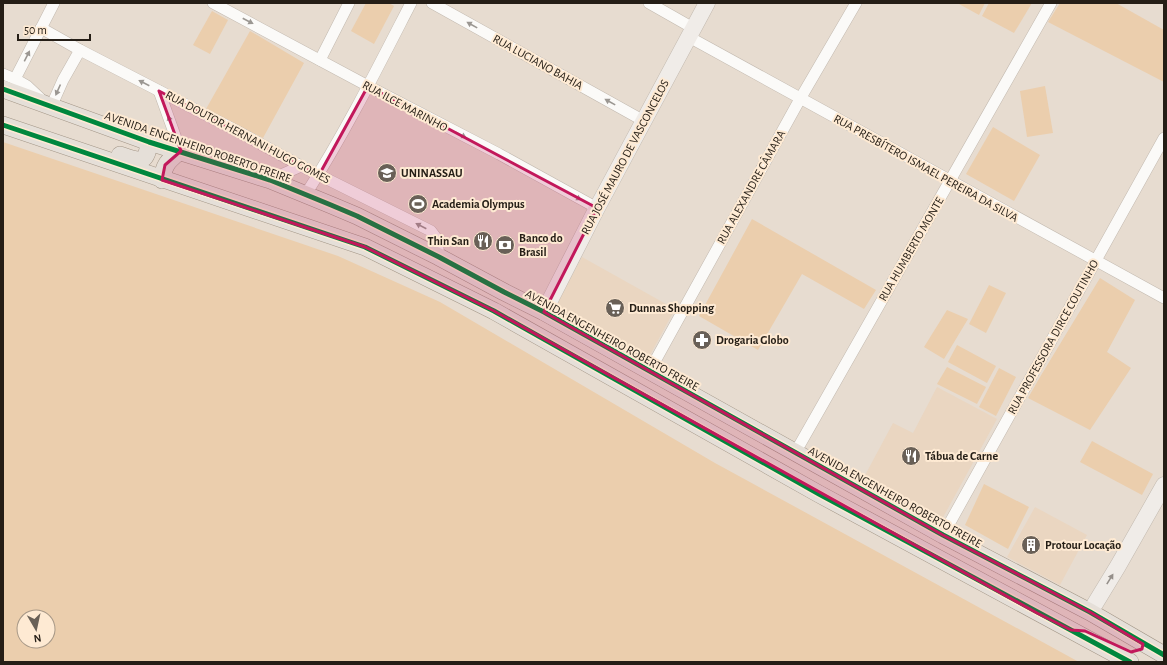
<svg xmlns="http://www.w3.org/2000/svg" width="1167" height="665" font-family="'Alegreya Sans',sans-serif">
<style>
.built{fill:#ead6c1}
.green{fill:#ebcead;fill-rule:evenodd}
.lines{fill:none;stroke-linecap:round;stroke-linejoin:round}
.street-casing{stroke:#c2b9af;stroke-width:12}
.secondary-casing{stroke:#c2b9af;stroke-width:17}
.primary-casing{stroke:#a39687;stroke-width:18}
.street{stroke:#fbfaf8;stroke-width:11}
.secondary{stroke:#f0ece8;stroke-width:16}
.primary{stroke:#e5dfd8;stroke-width:17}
.cycleway-casing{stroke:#feead3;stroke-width:8}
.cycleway{stroke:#00873e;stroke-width:5}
.oneway{fill:#9b9792}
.oneway2{fill:#958f8a}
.marked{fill:#c2185b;fill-opacity:0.2;stroke:#c2185b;stroke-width:3;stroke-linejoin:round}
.labels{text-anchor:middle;stroke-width:4;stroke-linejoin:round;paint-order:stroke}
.street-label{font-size:12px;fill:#251e16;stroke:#feead3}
.poi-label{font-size:12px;font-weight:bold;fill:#251e16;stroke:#feead3;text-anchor:start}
</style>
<rect width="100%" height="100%" fill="#e7dcd0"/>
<g class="built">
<path d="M582,257L675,309L649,357L555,307Z"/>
<path d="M937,387L997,419L941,521L863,479L893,423L913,433Z"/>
<path d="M1035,507L1087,535L1060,585L1007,557Z"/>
</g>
<g class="green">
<path d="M366,3H389L394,6L374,44L351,31Z"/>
<path d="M960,3H985L979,15L959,4Z"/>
<path d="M989,3H1032L1014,33L982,16Z"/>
<path d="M1060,3H1116L1164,30V82L1048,22Z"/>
<path d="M212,11L228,20L210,54L193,45Z"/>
<path d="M250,31L304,63L263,138L206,109Z"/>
<path d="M1045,86L1053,133L1027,137L1020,91Z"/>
<path d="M993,127L1040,155L1014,201L966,174Z"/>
<path d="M3,142L338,256L440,302L715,463L1079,662H3ZM24,617H48V641H24Z"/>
<path d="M752,219L876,290L864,309L802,274L758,350L699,316Z"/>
<path d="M1100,278L1135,300L1107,352L1131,368L1090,430L1028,398L1040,377Z"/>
<path d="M989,285L1006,293L986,333L969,324Z"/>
<path d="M947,310L968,319L944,359L924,347Z"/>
<path d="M957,345L996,366L987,383L948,362Z"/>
<path d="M947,367L986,387L977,404L937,384Z"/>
<path d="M999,368L1016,377L996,416L979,407Z"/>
<path d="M1092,441L1153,474L1142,495L1080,462Z"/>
<path d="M984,484L1029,507L1008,549L965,525Z"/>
</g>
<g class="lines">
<defs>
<g id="street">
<path d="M213,3L368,86L499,154L597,208"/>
<path d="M432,3L644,121"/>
<path d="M649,3L693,28"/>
<path d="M41,28L80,50L237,131L301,166L431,231L437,239L439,257"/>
<path d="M689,37L1164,298"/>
<path d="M320,60L349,3"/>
<path d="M3,74L15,79"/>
<path d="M159,91L181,152"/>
<path d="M43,101L27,86L15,79L54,3"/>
<path d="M51,107L63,80L80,50"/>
<path d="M270,180L301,166"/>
<path d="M306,194C345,133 378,67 411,3"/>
<path d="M649,372L800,99L856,3"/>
<path d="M795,453L1051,3"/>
<path d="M943,535L1164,138"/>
</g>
<g id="secondary">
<path d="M544,312L597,208L707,3"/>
<path d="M1090,612L1118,566L1164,485"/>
</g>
<g id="primary">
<path d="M3,89L149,142L270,180L331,205L357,216L439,257L504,292L544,312L943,535L1090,612L1164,655"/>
<path d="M3,125L365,247L494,311L819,494L1130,662"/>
<path d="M120,155C138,161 147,166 149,142"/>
<path d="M162,180C164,164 168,161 180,151"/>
</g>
</defs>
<use href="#street" class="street-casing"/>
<use href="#secondary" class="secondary-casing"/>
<use href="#primary" class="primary-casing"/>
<use href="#street" class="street"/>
<use href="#secondary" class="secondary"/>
<use href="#primary" class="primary"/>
<defs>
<g id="cycleway">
<path d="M3,89L149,142L270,180L331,205L357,216L439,257L504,292L544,312L943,535L1090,612L1164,655"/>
<path d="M3,125L365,247L494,311L819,494L1130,662"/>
</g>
</defs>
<use href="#cycleway" class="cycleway-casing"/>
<use href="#cycleway" class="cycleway"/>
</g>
<defs><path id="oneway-solid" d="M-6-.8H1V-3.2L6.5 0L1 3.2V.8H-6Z"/></defs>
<g class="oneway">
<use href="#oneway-solid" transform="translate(248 21) rotate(28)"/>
<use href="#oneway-solid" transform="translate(472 25) rotate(-151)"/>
<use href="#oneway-solid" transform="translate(27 56) rotate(-63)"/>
<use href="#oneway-solid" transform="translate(144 83) rotate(-153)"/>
<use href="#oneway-solid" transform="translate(58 90) rotate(114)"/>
<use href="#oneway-solid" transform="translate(610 102) rotate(-151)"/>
<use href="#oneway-solid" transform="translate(170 121) rotate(-110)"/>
<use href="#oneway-solid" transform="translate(461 135) rotate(27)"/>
<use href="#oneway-solid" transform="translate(576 197) rotate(29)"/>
<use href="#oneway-solid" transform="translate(421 226) rotate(-153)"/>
</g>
<use class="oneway2" href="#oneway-solid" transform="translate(1110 579) rotate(-58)"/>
<path class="marked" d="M368,86L597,208L544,312L943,535L1090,612L1143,644L1142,649L1131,652L1085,631L1071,630L1037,613L494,311L365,247L162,180L165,165L181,151L159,91L319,175Z"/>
<defs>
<symbol id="university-disc" viewBox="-11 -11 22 22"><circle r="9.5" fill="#696057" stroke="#feead3"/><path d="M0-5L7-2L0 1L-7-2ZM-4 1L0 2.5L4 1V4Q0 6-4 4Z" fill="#fff"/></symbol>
<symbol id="stadium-disc" viewBox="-11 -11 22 22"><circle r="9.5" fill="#696057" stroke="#feead3"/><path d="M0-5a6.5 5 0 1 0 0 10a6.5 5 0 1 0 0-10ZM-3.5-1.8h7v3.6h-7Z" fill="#fff"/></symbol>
<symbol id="restaurant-disc" viewBox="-11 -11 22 22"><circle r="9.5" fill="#696057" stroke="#feead3"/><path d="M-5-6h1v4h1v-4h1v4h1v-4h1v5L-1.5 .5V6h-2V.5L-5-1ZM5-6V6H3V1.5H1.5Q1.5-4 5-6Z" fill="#fff"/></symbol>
<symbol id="bank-disc" viewBox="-11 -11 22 22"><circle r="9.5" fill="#696057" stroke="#feead3"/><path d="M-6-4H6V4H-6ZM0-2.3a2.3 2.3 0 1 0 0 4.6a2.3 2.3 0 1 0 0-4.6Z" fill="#fff"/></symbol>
<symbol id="supermarket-disc" viewBox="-11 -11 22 22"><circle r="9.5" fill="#696057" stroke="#feead3"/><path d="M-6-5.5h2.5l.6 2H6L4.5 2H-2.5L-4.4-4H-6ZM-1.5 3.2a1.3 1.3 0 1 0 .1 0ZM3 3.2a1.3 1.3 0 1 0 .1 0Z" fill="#fff"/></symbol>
<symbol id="pharmacy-disc" viewBox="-11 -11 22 22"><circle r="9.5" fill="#696057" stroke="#feead3"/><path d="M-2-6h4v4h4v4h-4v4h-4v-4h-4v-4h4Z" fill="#fff"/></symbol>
<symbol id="building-disc" viewBox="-11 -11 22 22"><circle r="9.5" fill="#696057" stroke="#feead3"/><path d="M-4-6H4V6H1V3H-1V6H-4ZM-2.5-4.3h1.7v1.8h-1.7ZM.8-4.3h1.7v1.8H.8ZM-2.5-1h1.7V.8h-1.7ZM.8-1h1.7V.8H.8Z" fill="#fff"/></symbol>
</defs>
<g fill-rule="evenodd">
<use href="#university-disc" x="376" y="162" width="22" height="22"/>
<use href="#stadium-disc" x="407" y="193" width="22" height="22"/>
<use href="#restaurant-disc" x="472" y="230" width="22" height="22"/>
<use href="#bank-disc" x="494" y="234" width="22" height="22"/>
<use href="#supermarket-disc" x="604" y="297" width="22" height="22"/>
<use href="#pharmacy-disc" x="691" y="329" width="22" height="22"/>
<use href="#restaurant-disc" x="900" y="445" width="22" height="22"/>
<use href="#building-disc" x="1020" y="534" width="22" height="22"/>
</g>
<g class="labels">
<g class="street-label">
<text transform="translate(538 62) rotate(29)" y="4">RUA LUCIANO BAHIA</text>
<text transform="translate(405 106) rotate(28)" y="4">RUA ILCE MARINHO</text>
<text transform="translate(248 137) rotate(28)" y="4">RUA DOUTOR HERNANI HUGO GOMES</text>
<text transform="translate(198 147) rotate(19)" y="4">AVENIDA ENGENHEIRO ROBERTO FREIRE</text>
<text transform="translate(625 157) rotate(-62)" y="4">RUA JOSÉ MAURO DE VASCONCELOS</text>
<text transform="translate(926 168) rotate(29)" y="4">RUA PRESBÍTERO ISMAEL PEREIRA DA SILVA</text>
<text transform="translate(751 187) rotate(-61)" y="4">RUA ALEXANDRE CÂMARA</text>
<text transform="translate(911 249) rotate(-60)" y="4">RUA HUMBERTO MONTE</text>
<text transform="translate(1053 337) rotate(-61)" y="4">RUA PROFESSORA DIRCE COUTINHO</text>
<text transform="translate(612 340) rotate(29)" y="4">AVENIDA ENGENHEIRO ROBERTO FREIRE</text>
<text transform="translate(895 497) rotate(29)" y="4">AVENIDA ENGENHEIRO ROBERTO FREIRE</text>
</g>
<g class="poi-label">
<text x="401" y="177">UNINASSAU</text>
<text x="432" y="208">Academia Olympus</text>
<text x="519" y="242">Banco do<tspan x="519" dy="14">Brasil</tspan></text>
<text x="469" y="245" text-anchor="end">Thin San</text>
<text x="629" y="312">Dunnas Shopping</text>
<text x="716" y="344">Drogaria Globo</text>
<text x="925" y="460">Tábua de Carne</text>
<text x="1045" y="549">Protour Locação</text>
</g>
</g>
<rect width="1167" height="665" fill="none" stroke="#251e16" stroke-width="8"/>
<g transform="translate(36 629) rotate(171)"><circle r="19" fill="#feead3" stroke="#a79887"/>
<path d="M0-3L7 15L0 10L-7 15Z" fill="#696057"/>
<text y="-6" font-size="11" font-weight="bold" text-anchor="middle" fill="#251e16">N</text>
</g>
<path d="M18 34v6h72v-6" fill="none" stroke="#251e16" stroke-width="2"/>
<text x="24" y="34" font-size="12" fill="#251e16" stroke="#feead3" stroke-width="3" paint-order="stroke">50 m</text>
</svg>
